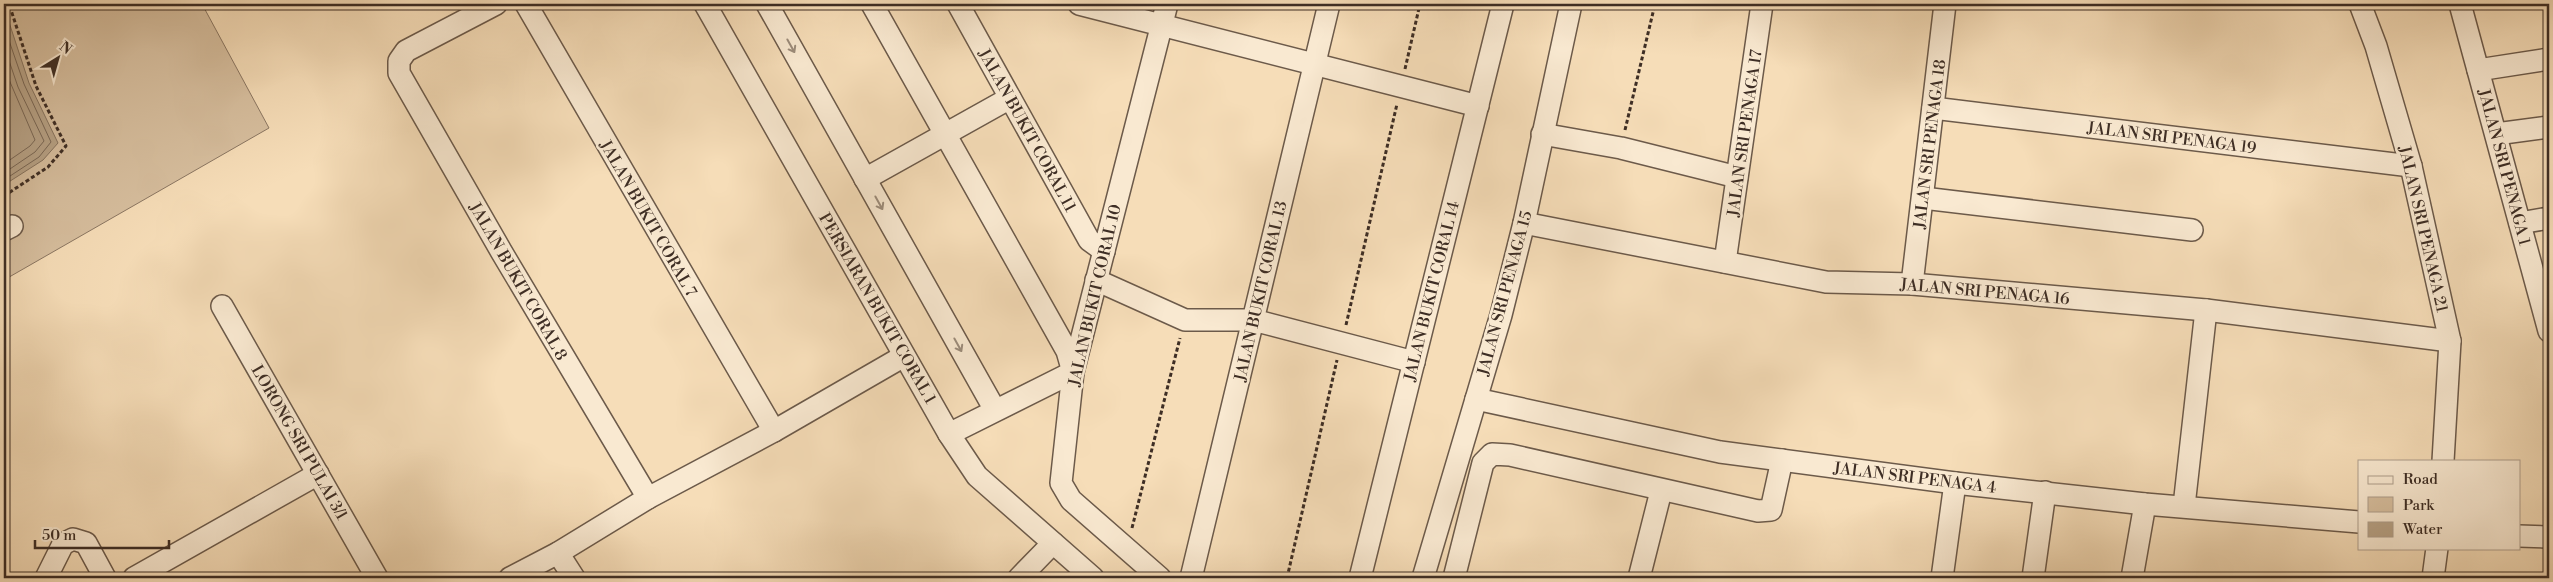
<svg xmlns="http://www.w3.org/2000/svg" width="2553" height="582" font-family="'Libre Bodoni',serif">
<style>
.green{fill:#d7bf9f;stroke:#8a7662}
.water{fill:#b7a286;stroke:#87745f}
.lines{fill:none;stroke-linecap:round;stroke-linejoin:round}
.shore{stroke:#7a6856;stroke-width:1}
.minor-casing{stroke:#6c5a4a;stroke-width:24}
.path{stroke:#3e2e25;stroke-width:3;stroke-dasharray:4 2.5;stroke-linecap:butt}
.minor{stroke:#f9e9d1;stroke-width:21}
.oneway{stroke:#9c8c7b}
.labels{text-anchor:middle;stroke-width:5;stroke-linejoin:round;paint-order:stroke}
.street-label{font-size:16px;fill:#3e2e25;stroke:#f9e9d1}
</style>
<rect width="100%" height="100%" fill="#f6ddb8"/>
<filter id="stains"><feTurbulence type="fractalNoise" baseFrequency=".004" numOctaves="4"/><feColorMatrix values="0 0 0 0 .2 0 0 0 0 .09 0 0 0 0 .02 0 0 0 .5 -.17"/></filter>
<radialGradient id="worn" r=".72"><stop offset=".6" stop-color="#630" stop-opacity="0"/><stop offset="1" stop-color="#630" stop-opacity=".3"/></radialGradient>
<path class="green" d="M4,4H202L269,128L4,280Z"/>
<path class="water" d="M4,7L29,83L58,143L43,160L4,185Z"/>
<g class="lines">
<g class="shore">
<path d="M4,26L24,84L51,142L39,157L4,180"/>
<path d="M4,46L18,87L44,141L35,152L4,173"/>
<path d="M4,68L35,140L30,146L4,164"/>
</g>
<defs>
<g id="minor">
<path d="M496,4L406,51L399,61V73L501,251L648,498"/>
<path d="M526,4L774,431"/>
<path d="M705,4L949,434L977,476L1093,578"/>
<path d="M767,4L995,410"/>
<path d="M872,4L1067,351L1073,372"/>
<path d="M958,4L1089,240L1104,251"/>
<path d="M1079,4L1478,106"/>
<path d="M2360,4L2376,46L2411,166L2450,341L2443,461"/>
<path d="M2460,4L2549,331"/>
<path d="M2478,70L2549,59"/>
<path d="M1933,108L2411,166"/>
<path d="M1542,134L1621,148L1737,177"/>
<path d="M2496,134L2549,127"/>
<path d="M865,179L1010,98"/>
<path d="M1923,198L2192,230"/>
<path d="M1524,223L1826,282L1912,284L2206,310L2450,341"/>
<path d="M2520,223L2549,218"/>
<path d="M4,230L12,226"/>
<path d="M1725,262L1762,4"/>
<path d="M1096,280L1185,320H1253L1414,362"/>
<path d="M1912,284L1945,4"/>
<path d="M222,306L377,578"/>
<path d="M1476,399L1720,452L1955,483L2145,504L2359,522"/>
<path d="M949,434L1073,372"/>
<path d="M2184,506L2206,310"/>
<path d="M2519,536L2549,537"/>
<path d="M558,553L574,578"/>
<path d="M46,578L63,544L73,539L86,543L105,578"/>
<path d="M134,578L318,474"/>
<path d="M510,578L558,553L648,498L774,431L904,356"/>
<path d="M1019,578L1053,543"/>
<path d="M1160,578L1071,500L1061,483L1073,372L1167,4"/>
<path d="M1191,578L1329,4"/>
<path d="M1360,578L1503,4"/>
<path d="M1423,578L1501,315L1524,223L1571,4"/>
<path d="M1454,578L1483,463L1492,454L1510,455L1758,511L1771,510L1782,460"/>
<path d="M1639,578L1661,491"/>
<path d="M1942,578L1955,483"/>
<path d="M2033,578L2045,492"/>
<path d="M2132,578L2145,504"/>
<path d="M2433,578L2437,548"/>
</g>
</defs>
<use href="#minor" class="minor-casing"/>
<g class="path">
<path d="M1405,69L1420,4"/>
<path d="M1625,130L1655,4"/>
<path d="M4,196L48,167L66,146L36,86L9,4"/>
<path d="M1346,325L1397,104"/>
<path d="M1132,528L1180,338"/>
<path d="M1287,578L1337,360"/>
</g>
<use href="#minor" class="minor"/>
</g>
<defs><path id="oneway-shaft" d="M-6 0H5M1.5-3L5.5 0L1.5 3" fill="none" stroke-width="1.6" stroke-linecap="round" stroke-linejoin="round" transform="scale(1.25)"/></defs>
<g class="oneway">
<use href="#oneway-shaft" transform="translate(791 46) rotate(61)"/>
<use href="#oneway-shaft" transform="translate(879 203) rotate(61)"/>
<use href="#oneway-shaft" transform="translate(958 345) rotate(61)"/>
</g>
<g class="labels">
<g class="street-label">
<text transform="translate(1028 130) rotate(61)" y="6">JALAN BUKIT CORAL 11</text>
<text transform="translate(1744 133) rotate(-82)" y="6">JALAN SRI PENAGA 17</text>
<text transform="translate(2172 137) rotate(7)" y="6">JALAN SRI PENAGA 19</text>
<text transform="translate(1929 144) rotate(-83)" y="6">JALAN SRI PENAGA 18</text>
<text transform="translate(2505 167) rotate(75)" y="6">JALAN SRI PENAGA 1</text>
<text transform="translate(649 218) rotate(60)" y="6">JALAN BUKIT CORAL 7</text>
<text transform="translate(2424 229) rotate(77)" y="6">JALAN SRI PENAGA 21</text>
<text transform="translate(519 281) rotate(60)" y="6">JALAN BUKIT CORAL 8</text>
<text transform="translate(1260 291) rotate(-77)" y="6">JALAN BUKIT CORAL 13</text>
<text transform="translate(1431 291) rotate(-76)" y="6">JALAN BUKIT CORAL 14</text>
<text transform="translate(1985 291) rotate(5)" y="6">JALAN SRI PENAGA 16</text>
<text transform="translate(1504 293) rotate(-75)" y="6">JALAN SRI PENAGA 15</text>
<text transform="translate(1094 295) rotate(-77)" y="6">JALAN BUKIT CORAL 10</text>
<text transform="translate(878 308) rotate(60)" y="6">PERSIARAN BUKIT CORAL 1</text>
<text transform="translate(300 442) rotate(60)" y="6">LORONG SRI PULAI 3/1</text>
<text transform="translate(1915 477) rotate(7)" y="6">JALAN SRI PENAGA 4</text>
</g>
</g>
<rect width="2553" height="582" fill="none" stroke="#f6ddb8" stroke-width="20"/>
<rect x="5" y="5" width="2543" height="572" fill="none" stroke="#3e2e25" stroke-width="2.5"/>
<rect x="10" y="10" width="2533" height="562" fill="none" stroke="#3e2e25"/>
<rect x="2358" y="460" width="162" height="90" fill="#f9e9d1" stroke="#ae9e8c"/>
<rect x="2368" y="476" width="25" height="8" fill="#f9e9d1" stroke="#ae9e8c"/>
<text x="2403" y="484" font-size="15" fill="#3e2e25">Road</text>
<rect x="2368" y="497" width="25" height="15" fill="#d7bf9f" stroke="#ae9e8c"/>
<text x="2403" y="510" font-size="15" fill="#3e2e25">Park</text>
<rect x="2368" y="522" width="25" height="15" fill="#b7a286" stroke="#ae9e8c"/>
<text x="2403" y="534" font-size="15" fill="#3e2e25">Water</text>
<g transform="translate(58 58) rotate(37)" stroke="#f9e9d1" stroke-width="4" paint-order="stroke">
<path d="M0-4L9 19L0 12L-9 19Z" fill="#3e2e25"/>
<text y="-8" font-size="14" font-weight="bold" text-anchor="middle" fill="#3e2e25">N</text>
</g>
<path d="M35 540v8h134v-8" fill="none" stroke="#3e2e25" stroke-width="2.5"/>
<text x="42" y="540" font-size="15" fill="#3e2e25" stroke="#f9e9d1" stroke-width="4" paint-order="stroke">50 m</text>
<rect width="100%" height="100%" filter="url(#stains)"/>
<rect width="100%" height="100%" fill="url(#worn)"/>
</svg>
